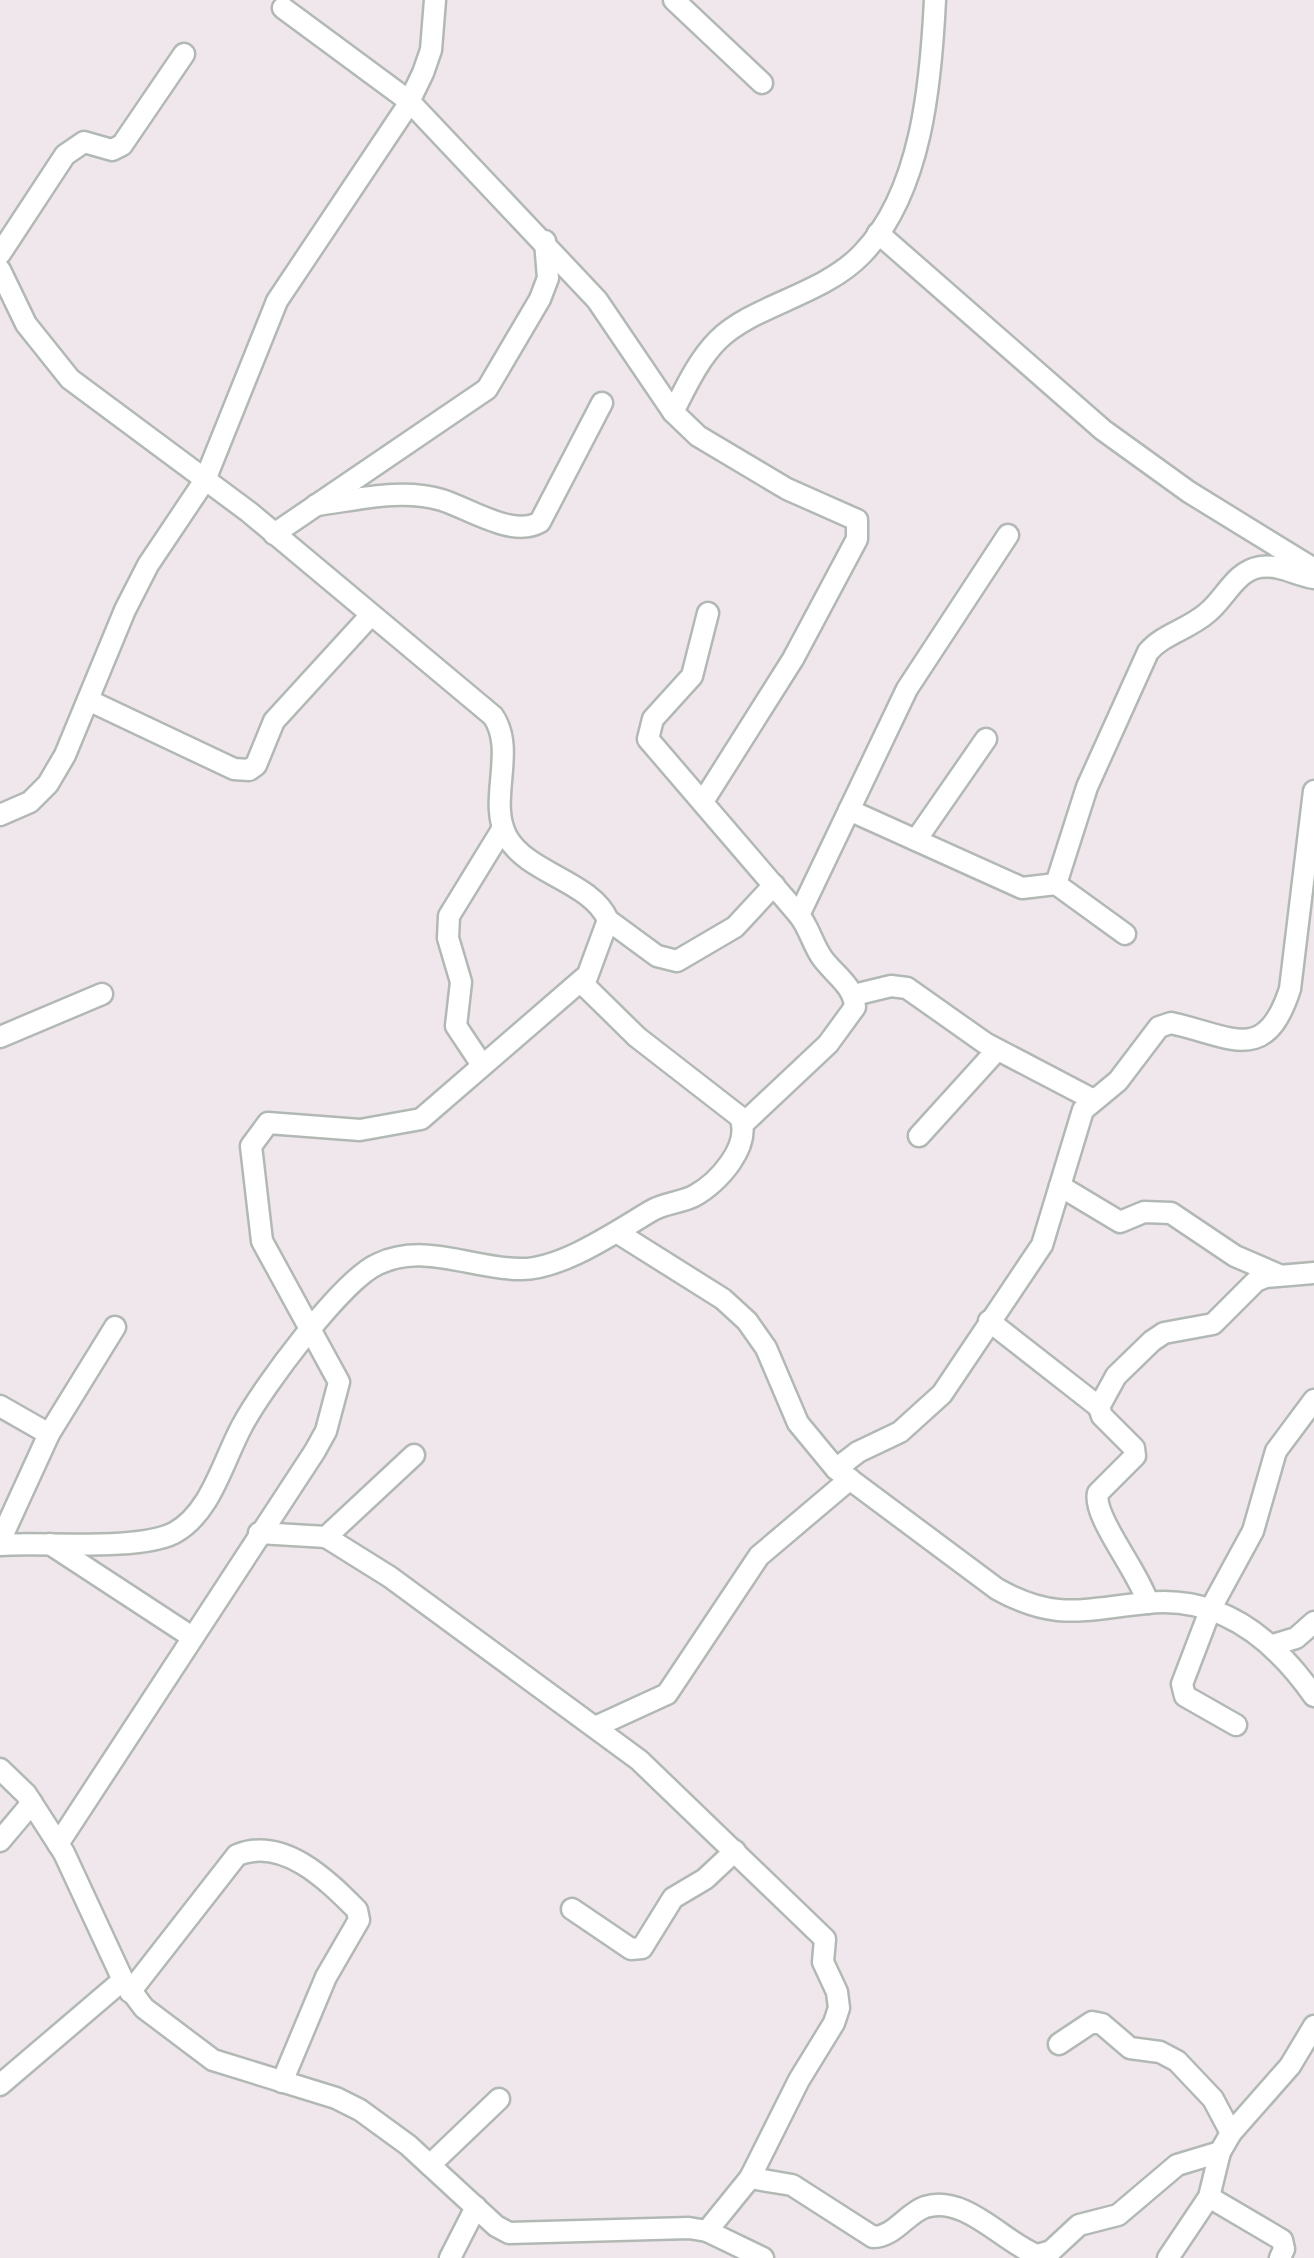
<svg xmlns="http://www.w3.org/2000/svg" width="1314" height="2258" font-family="'Varela Round',sans-serif">
<style>
.lines{fill:none;stroke-linecap:round;stroke-linejoin:round}
.minor-casing{stroke:#b2b9b4;stroke-width:25}
.minor{stroke:#fff;stroke-width:20}
</style>
<rect width="100%" height="100%" fill="#f0e7ed"/>
<g class="lines">
<defs>
<g id="minor">
<path d="M674,0L762,83"/>
<path d="M283,8L409,101L597,300L673,412L698,436L787,489L857,520V539L793,659L704,800"/>
<path d="M878,233L1103,430L1189,492L1314,569"/>
<path d="M0,254L65,155L84,142L112,150L122,145L184,54"/>
<path d="M0,270L26,324L70,379L249,512L493,716C517,751 487,801 507,837C528,874 591,881 608,920L584,985L637,1037L740,1117C752,1146 718,1183 694,1196C680,1203 664,1203 651,1211C617,1231 561,1270 520,1269C473,1269 425,1242 378,1264C342,1280 262,1388 242,1426C223,1461 211,1513 174,1533C138,1551 44,1542 0,1545"/>
<path d="M673,412C686,387 698,360 718,340C753,305 823,295 862,254C922,192 931,82 935,0"/>
<path d="M316,505C356,500 402,488 442,500C470,509 513,538 540,522L602,403"/>
<path d="M274,534L487,389L540,299L548,278L545,241"/>
<path d="M708,613L692,676L653,719L648,739L799,915C810,929 813,946 823,959C835,975 854,986 855,1007L828,1044L743,1124"/>
<path d="M88,700L234,769L249,770L256,765L274,721L370,616"/>
<path d="M849,810L1022,888L1056,884"/>
<path d="M0,815L30,802L48,784L65,755L125,610L148,565L205,480L277,301L406,108L423,73L431,50L435,0"/>
<path d="M916,840L986,739"/>
<path d="M799,915L907,689L1008,535"/>
<path d="M608,920L657,956L677,961L735,927L774,885"/>
<path d="M1125,934L1056,884L1087,787L1148,652C1163,634 1189,629 1207,613C1225,599 1235,571 1260,567C1280,564 1295,575 1314,578"/>
<path d="M854,995L891,986L907,988L985,1043L1092,1099"/>
<path d="M0,1037L102,994"/>
<path d="M482,1065L456,1026L461,982L448,938L449,916L503,828"/>
<path d="M919,1136L997,1050"/>
<path d="M1060,1186L1120,1222L1144,1212L1171,1213L1235,1256L1279,1275"/>
<path d="M618,1233L723,1299L747,1321L766,1348L798,1423L836,1469L997,1589C1056,1622 1084,1609 1147,1603C1220,1595 1274,1639 1314,1696"/>
<path d="M989,1321L1099,1407"/>
<path d="M0,1406L49,1434"/>
<path d="M836,1469L858,1452L900,1432L942,1394L1042,1245L1083,1110L1118,1081L1159,1027L1171,1023C1231,1036 1265,1066 1290,989L1314,791"/>
<path d="M259,1533L326,1537L414,1455"/>
<path d="M326,1537L390,1577L639,1760L825,1939L823,1962L837,1992L839,2008L834,2023L799,2080L750,2178L707,2231"/>
<path d="M0,1541L49,1434L115,1327"/>
<path d="M50,1544L192,1637"/>
<path d="M1148,1603C1139,1572 1092,1516 1098,1493L1135,1456L1134,1448L1102,1416L1099,1407L1116,1376L1152,1341L1164,1333L1213,1324L1256,1281L1266,1277L1314,1273"/>
<path d="M1273,1645L1296,1638L1314,1622"/>
<path d="M1236,1725L1185,1696L1182,1684L1211,1608L1253,1531L1276,1451L1314,1400"/>
<path d="M595,1727L667,1694L759,1556L850,1479"/>
<path d="M0,1769L26,1794L64,1853L123,1980L144,2008L213,2060L336,2098L360,2110L408,2145L496,2226L509,2233L689,2228L707,2231L763,2258"/>
<path d="M0,1841L32,1803"/>
<path d="M58,1844L315,1451L326,1431L339,1382L262,1241L251,1146L268,1123L360,1130L421,1119L584,978"/>
<path d="M572,1909L631,1949L642,1948L673,1898L705,1879L735,1851"/>
<path d="M130,1992L237,1855C284,1836 328,1881 357,1910L359,1920L326,1977L282,2082"/>
<path d="M1059,2044L1092,2022L1102,2024L1130,2048L1160,2052L1177,2061L1213,2099L1231,2133"/>
<path d="M0,2085L123,1980"/>
<path d="M430,2165L499,2099"/>
<path d="M750,2178L792,2185L873,2237C894,2237 906,2214 925,2207C965,2194 1004,2243 1037,2255L1051,2251L1079,2225L1118,2215L1177,2165L1220,2152"/>
<path d="M1209,2197L1282,2240L1284,2249L1280,2258"/>
<path d="M450,2258L476,2207"/>
<path d="M1168,2258L1209,2197L1220,2152L1231,2133L1290,2066L1314,2026"/>
</g>
</defs>
<use href="#minor" class="minor-casing"/>
<use href="#minor" class="minor"/>
</g>
</svg>
